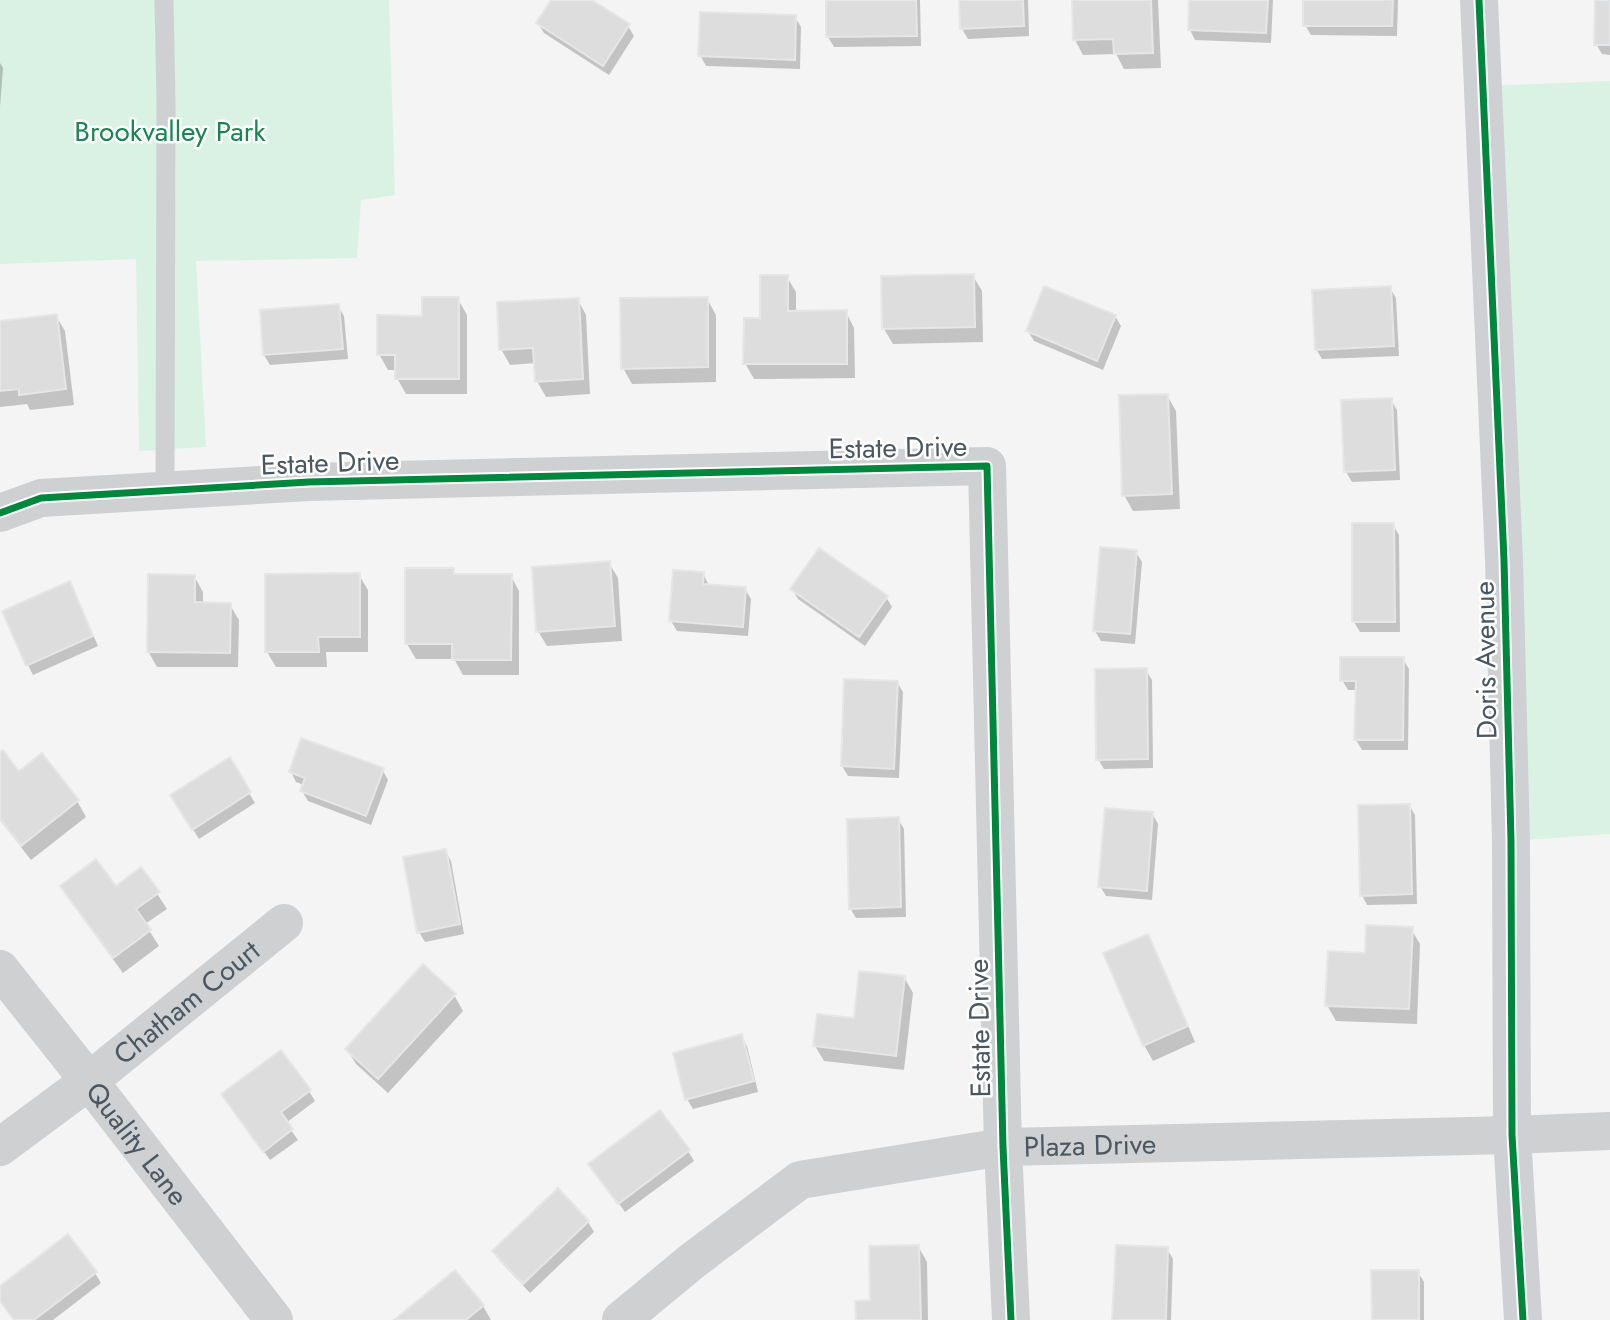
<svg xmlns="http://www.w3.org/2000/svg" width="1610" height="1320" font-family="Jost,sans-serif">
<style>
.green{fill:#d9f2e3}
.shadow{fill:#0003}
.building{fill:#ddddde;stroke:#e5e6e7;stroke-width:2}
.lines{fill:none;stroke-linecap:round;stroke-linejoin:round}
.lane{stroke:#ced0d2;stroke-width:19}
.street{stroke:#ced0d2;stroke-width:38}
.secondary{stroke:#ced0d4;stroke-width:38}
.cycleway-casing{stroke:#fff;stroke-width:11}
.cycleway{stroke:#00873e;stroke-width:7}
.labels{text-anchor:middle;stroke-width:5;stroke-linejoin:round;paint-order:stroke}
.park-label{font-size:28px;fill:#17864f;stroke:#fff}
.street-label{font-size:28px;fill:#4a5661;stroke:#fff}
</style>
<rect width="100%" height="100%" fill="#f4f4f4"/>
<g class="green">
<path d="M0,0H389L395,195L361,200L357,258L196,261L206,447L139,451L136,259L0,264Z"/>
<path d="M1610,81V834L1511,841L1483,86Z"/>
</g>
<g class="shadow">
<path d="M553,0H589L628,26L634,36L609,75L544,33L538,23Z"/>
<path d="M828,0H920L921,46L834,47L828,37Z"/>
<path d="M961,0H1028L1029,36L968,39L962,29Z"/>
<path d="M1073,0H1158L1161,68L1124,69L1116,54L1083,55L1075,40Z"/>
<path d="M1191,0H1273L1271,43L1195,40L1190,30Z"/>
<path d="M1305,0H1398L1397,36L1311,35L1305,25Z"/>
<path d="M1597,0H1610V55L1602,54L1596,44Z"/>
<path d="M795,17L801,27L800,69L706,66L700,55Z"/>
<path d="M0,63L3,68L0,107Z"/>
<path d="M973,276L982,291L983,342L893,344L884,329Z"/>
<path d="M787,277L796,292V312H846L854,328L855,378L754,379L745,363L761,320Z"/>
<path d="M1390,288L1396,298L1399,356L1322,359L1316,349Z"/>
<path d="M458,299L467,315V394H406L397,378V370H388L379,354L424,317Z"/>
<path d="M707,299L716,315V382L632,384L623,368Z"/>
<path d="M578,300L586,315L590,394L546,397L537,381L536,363L510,365L501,349Z"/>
<path d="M338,306L344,316L348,359L270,365L264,355Z"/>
<path d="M56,316L65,331L74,405L30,410L27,404L0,407V323Z"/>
<path d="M1115,316L1121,326L1103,370L1034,341L1028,331Z"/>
<path d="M1167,395L1176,411L1180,509L1133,511L1124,495Z"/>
<path d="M1391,400L1397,410L1400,480L1352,482L1346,472Z"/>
<path d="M1393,525L1399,535L1400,632H1360L1354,622Z"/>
<path d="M1136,552L1142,562L1135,644L1101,641L1095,631Z"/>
<path d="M609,563L618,578L622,641L547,646L538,631Z"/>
<path d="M453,570L457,576H511L519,591V675H463L454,659H416L407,644Z"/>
<path d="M703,573L709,586L745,589L751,599L748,636L677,631L671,621Z"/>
<path d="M359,575L368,590V652H326L327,667H276L267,652Z"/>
<path d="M194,576L203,592V604L230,605L239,620L238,667H157L148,651Z"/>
<path d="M792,589L886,597L892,607L865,646L798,599Z"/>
<path d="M75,593L98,646L33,675L28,665Z"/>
<path d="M1403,659L1409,669L1408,750H1362L1356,740L1357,690H1348L1342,680Z"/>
<path d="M1146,670L1152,680L1153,768L1104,769L1098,759Z"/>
<path d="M897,682L903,692L899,778L848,776L842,766Z"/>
<path d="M0,754L19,774L42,756L77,801L86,817L31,860L0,820Z"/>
<path d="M229,760L255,803L199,839L172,796Z"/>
<path d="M382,769L388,780L371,825L308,801L302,791L304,785L296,782L291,772Z"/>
<path d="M1409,805L1415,815L1417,904L1367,905L1362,895Z"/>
<path d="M1152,813L1158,824L1152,900L1106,896L1100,886Z"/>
<path d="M898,819L904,829L906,917L856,918L850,908Z"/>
<path d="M445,851L451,861L464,934L425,942L419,932Z"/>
<path d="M141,869L167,909L145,924L159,946L123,973L71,902L62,886L116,888Z"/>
<path d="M1411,929L1420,944L1417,1024L1336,1021L1327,1005Z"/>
<path d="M1148,936L1156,951L1195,1042L1153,1061L1144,1045L1105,954Z"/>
<path d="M904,977L913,993L904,1070L824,1061L815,1046L855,1020Z"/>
<path d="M454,995L463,1011L388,1093L356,1064L347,1049Z"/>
<path d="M741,1036L747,1046L758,1092L693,1109L687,1099Z"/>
<path d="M309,1091L315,1101L286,1123L298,1140L270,1160L229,1104Z"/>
<path d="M688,1151L694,1161L625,1212L597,1174Z"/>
<path d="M558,1190L588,1222L594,1232L530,1293L500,1261L494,1251Z"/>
<path d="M918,1246L927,1262L928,1320H858Z"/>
<path d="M1167,1249L1173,1259L1171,1320H1114Z"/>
<path d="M455,1272L483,1306L491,1320H397Z"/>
<path d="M1418,1272L1424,1282V1320H1373Z"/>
<path d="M95,1273L101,1283L53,1320H14L0,1301V1288Z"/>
</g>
<g class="building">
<path d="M551,0H592L630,24L603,66L536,23Z"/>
<path d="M826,0H916L917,36L826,37Z"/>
<path d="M959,0H1023L1024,26L960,29Z"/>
<path d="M1072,0H1151L1153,53L1114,54L1113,39L1073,40Z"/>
<path d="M1189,0H1268L1266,33L1188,30Z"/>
<path d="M1303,0H1393L1392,26H1303Z"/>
<path d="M1595,0H1610V45H1594Z"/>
<path d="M700,12L796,15L795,60L698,56Z"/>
<path d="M974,274L975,327L882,329L881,276Z"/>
<path d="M760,275H788V311L847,310V364H743L744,318H760Z"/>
<path d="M1044,286L1116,315L1097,361L1026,331Z"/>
<path d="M1391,286L1394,346L1315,350L1312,290Z"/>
<path d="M422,297H459V379H395V355H377V315L422,316Z"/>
<path d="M708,297V367L621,369L620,298Z"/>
<path d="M579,298L583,379L535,382L533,348L499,350L497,302Z"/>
<path d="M339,304L343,349L263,355L260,310Z"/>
<path d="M57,314L66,389L19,395V389L0,391V321Z"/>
<path d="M1168,394L1172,494L1122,496L1119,395Z"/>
<path d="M1392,398L1395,470L1344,472L1341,400Z"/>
<path d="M1352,523H1394L1395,622H1352Z"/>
<path d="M1100,547L1137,550L1130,634L1093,631Z"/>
<path d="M819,548L888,596L859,637L790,589Z"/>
<path d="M610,561L615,626L536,632L532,567Z"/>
<path d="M405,568H454V574H512L511,660H452V644H405Z"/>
<path d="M673,570L704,572L703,584L746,587L743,627L669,621Z"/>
<path d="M360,573V637H318L319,652H265V574Z"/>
<path d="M148,574L195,575V602L231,603L230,653L147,652Z"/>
<path d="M70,581L93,636L26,666L2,611Z"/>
<path d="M1340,657H1404L1403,740H1354L1356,681H1340Z"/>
<path d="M1147,668L1148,759L1096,760L1095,669Z"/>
<path d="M844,679L898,681L894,769L841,766Z"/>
<path d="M301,738L384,768L366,816L300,791L305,778L289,772Z"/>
<path d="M3,750L19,771L42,753L79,800L21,846L0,818V752Z"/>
<path d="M230,757L251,792L192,830L170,795Z"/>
<path d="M1410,804L1412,894L1360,896L1358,805Z"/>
<path d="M1105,808L1153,812L1147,891L1098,887Z"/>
<path d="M899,817L901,907L849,909L847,819Z"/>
<path d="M446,849L460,924L417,933L403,857Z"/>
<path d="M96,859L116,886L141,867L160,892L136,909L151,930L113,958L60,886Z"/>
<path d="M1366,925L1413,927L1409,1009L1325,1006L1328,951L1365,953Z"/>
<path d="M1148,934L1188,1026L1143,1046L1103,953Z"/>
<path d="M423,964L456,994L378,1079L345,1049Z"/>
<path d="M859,971L905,976L896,1056L813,1046L817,1014L854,1018Z"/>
<path d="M742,1034L754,1081L685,1100L673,1053Z"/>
<path d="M281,1050L311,1090L281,1112L293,1129L263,1152L221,1094Z"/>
<path d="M660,1110L690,1150L618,1204L588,1164Z"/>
<path d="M558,1188L589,1221L523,1284L492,1251Z"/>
<path d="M68,1234L97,1272L34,1320H14L0,1301V1286Z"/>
<path d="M919,1245L921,1320H856L855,1301L870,1300L869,1246Z"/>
<path d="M1116,1245L1168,1247L1166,1320H1112Z"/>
<path d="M455,1270L484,1305L466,1320H394Z"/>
<path d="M1371,1270H1419V1320H1372Z"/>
</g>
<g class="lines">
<path class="lane" d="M164,0L166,102L165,491"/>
<g class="street">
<path d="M0,513L41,498L309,482L987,466L1003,1147L1011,1320"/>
<path id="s1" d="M0,969L89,1081L274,1320"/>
<path id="s2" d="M0,1147L89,1081L284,923"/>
<path id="s3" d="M621,1320L691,1262L800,1180L1003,1147L1512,1135L1610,1131"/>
</g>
<path class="secondary" d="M1479,0L1504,560L1511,841L1512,1135L1523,1320"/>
<defs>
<g id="cycleway">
<path d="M1479,0L1504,560L1511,841L1512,1135L1523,1320"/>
<path d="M0,513L41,498L309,482L987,466L1003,1147L1011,1320"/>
</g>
</defs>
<use href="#cycleway" class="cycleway-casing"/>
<use href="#cycleway" class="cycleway"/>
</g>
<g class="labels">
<g class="park-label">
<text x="170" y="141">Brookvalley Park</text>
</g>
<g class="street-label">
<text transform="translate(898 447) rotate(-1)" y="10">Estate Drive</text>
<text transform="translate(330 462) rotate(-2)" y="10">Estate Drive</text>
<text transform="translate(1485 660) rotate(-91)" y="10">Doris Avenue</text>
<text dy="10" stroke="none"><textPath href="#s2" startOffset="236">Chatham Court</textPath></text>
<text transform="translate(979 1028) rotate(-91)" y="10">Estate Drive</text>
<text dy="10" stroke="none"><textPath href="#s1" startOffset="222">Quality Lane</textPath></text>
<text dy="10" stroke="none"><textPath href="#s3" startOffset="520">Plaza Drive</textPath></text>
</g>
</g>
</svg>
